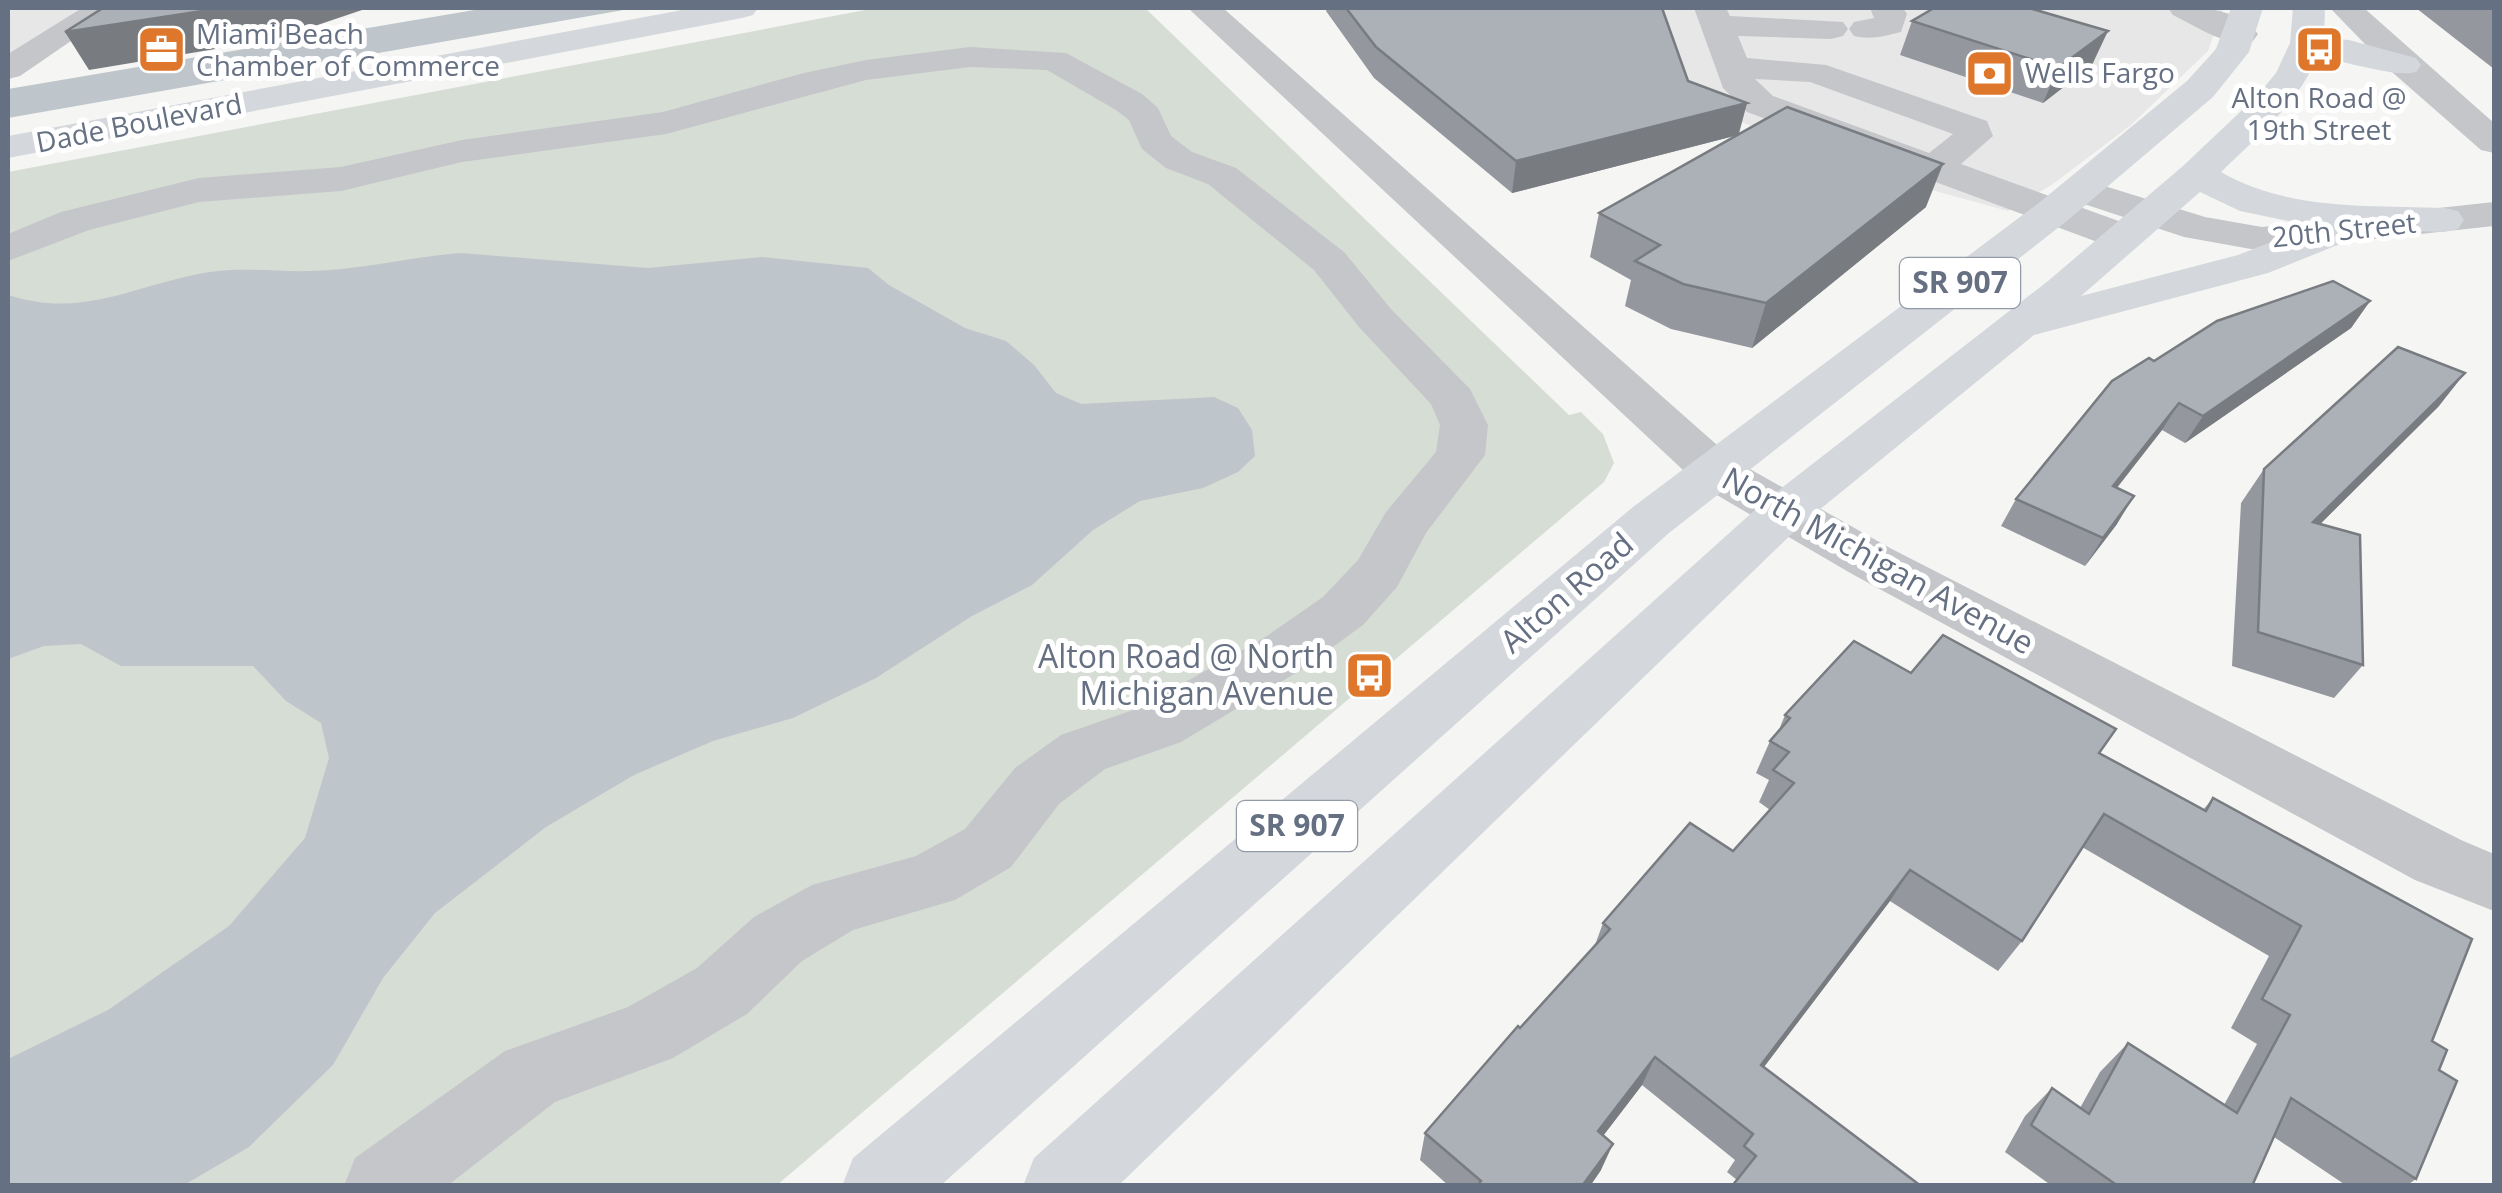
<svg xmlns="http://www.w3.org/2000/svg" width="2502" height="1193" font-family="'Open Sans',sans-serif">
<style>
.built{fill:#e6e7e6}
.green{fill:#d6ddd4}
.water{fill:#bec6cc}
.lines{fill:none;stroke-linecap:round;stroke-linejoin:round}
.minor{fill:#c4c6ca;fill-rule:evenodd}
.major{fill:#d4d7dc;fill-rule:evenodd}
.highway{fill:#d4d7dc;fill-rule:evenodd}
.wall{fill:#94989e}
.shaded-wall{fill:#787c81}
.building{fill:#acb1b8;stroke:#787c81;stroke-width:2.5}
.labels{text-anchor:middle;stroke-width:10;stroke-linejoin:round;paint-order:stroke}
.far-poi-label{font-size:28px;fill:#667083;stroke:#fff;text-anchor:start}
.far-street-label{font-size:28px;fill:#667083;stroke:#fff}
.shield{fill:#fff;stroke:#949ba8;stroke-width:2.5}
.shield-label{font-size:30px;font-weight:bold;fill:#667083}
.street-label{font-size:32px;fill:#667083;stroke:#fff}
.poi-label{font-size:32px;fill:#667083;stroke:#fff;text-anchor:end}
</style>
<rect width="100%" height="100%" fill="#f5f6f3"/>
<g class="built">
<path d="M8,8H103L8,69Z"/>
<path d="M1662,8H2223L2208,51L2131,125L2053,184L2008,211L1932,190L1738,121L1691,89Z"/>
</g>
<path class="green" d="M876,8H1145L1569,415L1581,412L1603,434L1614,463L1604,482L777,1185L8,1186V172Z"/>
<g class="water">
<path d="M486,8H635L8,118V89Z"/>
<path d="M461,253L648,268L762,257L868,268L889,285L965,328L1006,341L1034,365L1056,393L1081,404L1214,397L1238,408L1252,430L1255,456L1238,472L1203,488L1140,501L1093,530L1032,585L972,616L876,678L793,718L713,741L634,775L546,827L435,913L383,978L333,1065L249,1147L184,1185H8V1059L108,1010L229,926L305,838L329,758L321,723L286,701L253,666H121L81,644L44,646L8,659V295C85,320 138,283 210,272C243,267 276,272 309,271C360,270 410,257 461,253Z"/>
</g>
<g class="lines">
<g class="minor">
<path d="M82,8H119L20,76L8,79V54Z"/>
<path d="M1188,8H1223L1734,460L1890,548L2461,840L2494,854V911L2415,880L1852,574L1698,484Z"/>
<path d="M1694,8H1726L1730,16L1843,22L1848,29L1843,36L1831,39L1738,36L1747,58L1826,65L1987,121L1993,136L1961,164L2138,228L2144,237L2138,246L2123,249L2108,246L1747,112L1723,88ZM1755,79L1810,82L1953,134L1929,153L1773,96Z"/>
<path d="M1870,8H1903L1907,14L1901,32C1885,36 1870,40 1854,36L1849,29L1854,22L1874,18Z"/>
<path d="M2168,8C2196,6 2240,8 2258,34L2253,41C2226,48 2196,26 2173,15Z"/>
<path d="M2330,8H2364L2494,123V153L2481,150L2392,72Z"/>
<path d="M970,47L1066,53L1142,94L1158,108L1171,136L1192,152L1236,168L1344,252L1391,309L1470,389L1488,425L1485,455L1426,533L1397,587L1363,625L1304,668L1181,742L1105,769L1059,804L1011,867L955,900L853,930L802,961L747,1014L673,1058L555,1102L447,1186H344L355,1158L505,1051L628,1007L697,968L754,917L812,885L916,856L965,829L1015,768L1061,735L1139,708L1264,638L1323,597L1358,560L1386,512L1436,452L1440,425L1431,404L1359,327L1314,270L1208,184L1166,168L1142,149L1129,120L1116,110L1047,70L970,67L866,80L666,134L462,162L341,191L199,202L89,230L8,261V234L61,212L199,178L341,167L462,140L663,112L804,73L866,60Z"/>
<path d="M2098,184L2205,217L2262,227L2494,202V226L2262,251L2184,237L2084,204L2078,196L2084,188Z"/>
</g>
<path class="major" d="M693,8H758L753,15L742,18L8,158V136Z"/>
<g class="highway">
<path d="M2231,8H2263L2249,52L2213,97L2068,220L1669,533L940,1186H842L853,1158L1633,507L2040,202L2187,81L2216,49Z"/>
<path d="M2293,8H2325L2324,38L2349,40L2416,58L2421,65L2416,72C2393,78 2346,60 2317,58C2297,104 2257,137 2221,172C2289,211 2368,205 2444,208L2458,211L2464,220L2458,229L2444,232L2341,229L2346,235L2340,244L2268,273L2034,335L1802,524L1118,1186H1023L1034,1158L1766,500L2048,281L2183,166L2257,96L2276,73L2290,43ZM2200,192L2240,211L2312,226L2238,255L2081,296Z"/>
</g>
</g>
<g class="wall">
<path d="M1327,8H1662L1688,81L1747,103L1739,134L1926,207L1752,348L1671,329L1625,306L1631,280L1590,257L1599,213L1738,135L1512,193L1374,78L1326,11Z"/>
<path d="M2416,8H2494V69Z"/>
<path d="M1912,21L2092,65L2043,103L1900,55Z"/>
<path d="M2370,301L2351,328L2185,443L2162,430L2117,488V524L2085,566L2001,526L2016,499L2154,361Z"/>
<path d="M2439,406L2320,524L2363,665L2334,698L2232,666L2241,503L2264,469Z"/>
<path d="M1911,673L2099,753L2203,810L2213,798L2432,1041L2439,1070L2416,1179L2406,1186H2347L2274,1137L2252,1186H2052L2005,1152L2025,1116L2052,1088L2080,1108L2100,1072L2128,1043L2224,1105L2257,1044L2231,1028L2269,956L2082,847L2022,941L1998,971L1890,901L1764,1067L1921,1186L1737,1180L1727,1172L1735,1160L1642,1085L1603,1136L1601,1170L1590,1186H1449L1420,1160L1425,1133L1595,945L1603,923L1733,851L1770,810L1759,802L1769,780L1756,773L1770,741L1778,732L1785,715Z"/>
</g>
<g class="shaded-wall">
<path d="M222,8H368L276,39L89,70L65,32Z"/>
<path d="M2108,31L2092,65L2043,103L2058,68Z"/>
<path d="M1747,103L1738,135L1512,193L1516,161Z"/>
<path d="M1943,164L1926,207L1752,348L1766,303Z"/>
<path d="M2370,301L2351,328L2185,443L2203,416Z"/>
<path d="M2465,373L2439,406L2288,556L2313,522Z"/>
<path d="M2179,403L2162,430L2096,514L2113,486Z"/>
<path d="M2134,496L2117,524L2085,566L2103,538Z"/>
<path d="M1910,870L1890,901L1744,1093L1761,1065Z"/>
<path d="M1655,1057L1642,1085L1586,1158L1598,1131Z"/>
<path d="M1613,1144L1601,1170L1590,1186H1582Z"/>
</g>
<g class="building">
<path d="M103,8H222L65,32Z"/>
<path d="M1346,8H1662L1688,81L1747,103L1516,161L1376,47Z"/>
<path d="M1934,8H2029L2108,31L2058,68L1912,21Z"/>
<path d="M1787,107L1943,164L1766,303L1683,284L1635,261L1660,245L1599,213Z"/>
<path d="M2333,281L2370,301L2203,416L2179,403L2113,486L2134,496L2103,538L2016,499L2112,381L2149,358L2154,361L2217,321Z"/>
<path d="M2398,347L2465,373L2313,522L2360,535L2363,665L2258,632L2264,469Z"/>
<path d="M1943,635L2116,729L2099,753L2206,811L2213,798L2472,939L2432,1041L2447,1050L2439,1070L2457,1081L2416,1179L2291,1098L2252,1186H2118L2031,1125L2052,1088L2089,1114L2128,1043L2237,1113L2290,1015L2262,999L2301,926L2104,814L2022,941L1910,870L1761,1065L1921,1186H1732L1756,1156L1744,1146L1753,1134L1655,1057L1598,1131L1613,1144L1582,1186H1477L1481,1181L1425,1133L1518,1026L1520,1028L1610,929L1603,923L1690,823L1733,851L1794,783L1773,770L1789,752L1770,741L1790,718L1785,715L1854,641L1911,673Z"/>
</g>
<defs>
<symbol id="office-square" viewBox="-11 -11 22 22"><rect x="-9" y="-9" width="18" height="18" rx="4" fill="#de772b" stroke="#fff"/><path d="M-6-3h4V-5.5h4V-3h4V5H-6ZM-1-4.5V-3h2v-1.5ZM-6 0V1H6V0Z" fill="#fff"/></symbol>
<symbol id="bus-square" viewBox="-11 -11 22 22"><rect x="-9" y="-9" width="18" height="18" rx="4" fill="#de772b" stroke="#fff"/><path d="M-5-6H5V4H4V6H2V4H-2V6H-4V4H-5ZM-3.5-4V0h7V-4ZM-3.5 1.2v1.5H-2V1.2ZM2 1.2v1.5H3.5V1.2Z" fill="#fff"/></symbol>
<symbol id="bank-square" viewBox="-11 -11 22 22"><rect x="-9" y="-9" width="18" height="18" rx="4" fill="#de772b" stroke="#fff"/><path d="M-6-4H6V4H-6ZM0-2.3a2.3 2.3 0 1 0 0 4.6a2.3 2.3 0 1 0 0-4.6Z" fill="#fff"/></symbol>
</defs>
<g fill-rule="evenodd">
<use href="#office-square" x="134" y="22" width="55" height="55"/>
<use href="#bus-square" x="2292" y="22" width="55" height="55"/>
<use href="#bank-square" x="1962" y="46" width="55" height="55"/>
<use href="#bus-square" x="1342" y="648" width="55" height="55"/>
</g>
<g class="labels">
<g class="far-poi-label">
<text x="196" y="44">Miami Beach<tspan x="196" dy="32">Chamber of Commerce</tspan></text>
<text x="2025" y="83">Wells Fargo</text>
<text x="2319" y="108" text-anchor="middle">Alton Road @<tspan x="2319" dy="32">19th Street</tspan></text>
</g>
<g class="far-street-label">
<text transform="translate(139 123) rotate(-11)" y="10">Dade Boulevard</text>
<text transform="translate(2344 230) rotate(-6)" y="10">20th Street</text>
</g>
<g class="shield">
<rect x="1900" y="258" width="120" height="50" rx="8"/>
<rect x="1237" y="801" width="120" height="50" rx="8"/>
</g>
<g class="shield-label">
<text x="1960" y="293">SR 907</text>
<text x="1297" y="836">SR 907</text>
</g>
<g class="street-label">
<text transform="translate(1878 561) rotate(29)" y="11">North Michigan Avenue</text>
<text transform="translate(1567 593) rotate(-41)" y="11">Alton Road</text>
</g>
<g class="poi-label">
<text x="1334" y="668">Alton Road @ North<tspan x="1334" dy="37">Michigan Avenue</tspan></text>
</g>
</g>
<rect width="2502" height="1193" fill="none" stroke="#667083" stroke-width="20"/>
</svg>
